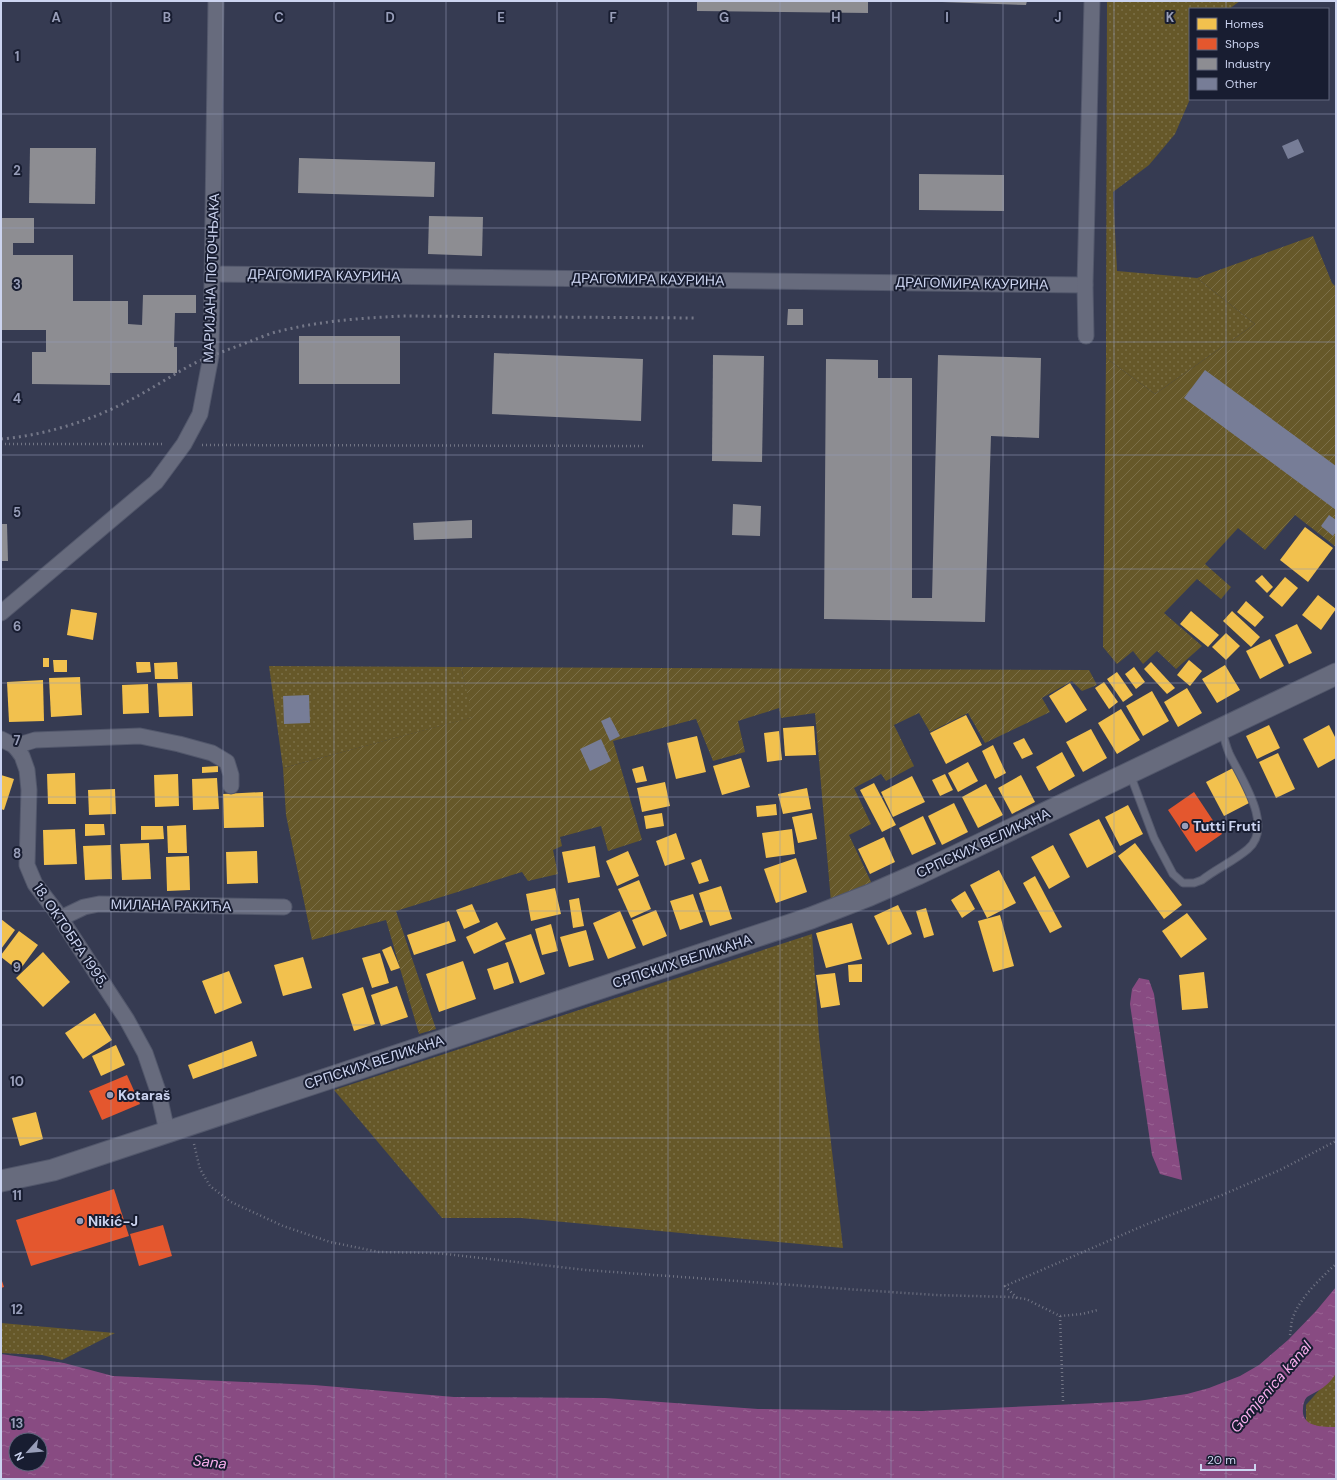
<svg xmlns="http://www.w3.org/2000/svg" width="1337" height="1480" font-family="'DM Sans',sans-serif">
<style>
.grass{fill:url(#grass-dots)}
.garden{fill:url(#garden-furrows)}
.water{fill:url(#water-ripples);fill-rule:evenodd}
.homes{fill:#f2c14e}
.shops{fill:#e4572e}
.industry{fill:#8d8d92}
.building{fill:#777d97}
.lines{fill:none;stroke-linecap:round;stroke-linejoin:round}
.service-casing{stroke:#52576b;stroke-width:9}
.minor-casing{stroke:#52576b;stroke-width:17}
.secondary-casing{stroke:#52576b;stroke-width:23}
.path{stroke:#727585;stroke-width:2.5;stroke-dasharray:1 3;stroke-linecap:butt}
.service{stroke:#676b7d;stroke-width:7}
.minor{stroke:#676b7d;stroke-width:15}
.secondary{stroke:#676b7d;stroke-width:21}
.rail{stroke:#747788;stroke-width:3;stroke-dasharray:2 4;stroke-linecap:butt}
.grid{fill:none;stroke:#989eb9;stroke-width:1;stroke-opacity:0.55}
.poi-dot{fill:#989eb9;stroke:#181d31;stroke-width:1.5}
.labels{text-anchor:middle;stroke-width:4;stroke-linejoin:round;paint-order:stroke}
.street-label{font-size:14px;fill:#ccd4f0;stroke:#181d31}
.poi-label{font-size:14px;font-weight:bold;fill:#ccd4f0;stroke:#181d31;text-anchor:start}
.water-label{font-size:15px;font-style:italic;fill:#f8adec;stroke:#181d31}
.grid-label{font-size:13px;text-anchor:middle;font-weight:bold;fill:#989eb9;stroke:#181d31;stroke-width:4;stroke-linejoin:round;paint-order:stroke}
</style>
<defs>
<pattern id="grass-dots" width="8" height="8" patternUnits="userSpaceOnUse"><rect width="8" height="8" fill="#665829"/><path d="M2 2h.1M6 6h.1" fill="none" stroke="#7b6f48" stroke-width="1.8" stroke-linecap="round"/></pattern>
<pattern id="garden-furrows" width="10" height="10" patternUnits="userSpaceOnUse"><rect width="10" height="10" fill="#665829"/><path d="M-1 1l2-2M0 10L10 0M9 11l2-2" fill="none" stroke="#7b6f48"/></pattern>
<pattern id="water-ripples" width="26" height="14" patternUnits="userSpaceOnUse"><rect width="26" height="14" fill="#884b82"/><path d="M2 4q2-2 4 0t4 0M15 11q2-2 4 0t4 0" fill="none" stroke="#986494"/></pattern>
</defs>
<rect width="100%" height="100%" fill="#363b52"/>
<g class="grass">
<path d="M1107,1H1240L1229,9H1190V99L1175,134L1149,165L1113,192L1117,271L1197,278L1255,324L1155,394L1106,358Z"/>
<path d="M269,666L461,667L474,717L283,768Z"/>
<path d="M812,934L819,1037L843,1248L521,1218H442L334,1090Z"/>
<path d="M1,1323L115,1333L62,1360L42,1355L1,1353Z"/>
<path d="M1336,1371V1431L1316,1432L1306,1422V1405Z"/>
</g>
<g class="garden">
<path d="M1313,236L1332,283L1336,287V547L1295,515L1265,550L1238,528L1205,564L1231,587L1221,599L1197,579L1164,613L1202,646L1176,669L1157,651L1143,664L1133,651L1117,664L1103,647L1106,358L1155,394L1255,324L1197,278Z"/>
<path d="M461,667L1089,670L1097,685L1082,691L1072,681L1042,698L1050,712L985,743L968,713L930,732L919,713L894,725L914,766L886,781L881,774L854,788L871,824L849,835L872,884L831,902L815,713L781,718L779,708L738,721L745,752L713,761L696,719L613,741L642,840L608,851L601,826L560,837L562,846L553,850L558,874L528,881L522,872L396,911L436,1029L419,1034L386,920L312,940L286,815L283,768L473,717Z"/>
</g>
<g class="water">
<path d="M1139,978L1149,980L1154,994L1182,1180L1160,1174L1152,1155L1130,1004L1132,989Z"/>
<path d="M1336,1287V1373C1333,1379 1326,1386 1321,1389C1317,1392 1311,1394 1307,1397C1304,1400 1303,1405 1303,1409C1301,1427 1323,1427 1336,1427V1479H1V1354L64,1363L113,1376L314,1385L454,1397L605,1398L758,1409L922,1411L1077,1404L1138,1401L1187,1394L1209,1388L1240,1376L1259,1365L1288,1340L1316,1311ZM16,1440H40V1464H16Z"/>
</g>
<g class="homes">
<path d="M1305,527L1333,548L1308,582L1280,560Z"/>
<path d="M1262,575L1273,587L1267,593L1255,581Z"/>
<path d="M1285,577L1298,588L1282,607L1269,596Z"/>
<path d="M1318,595L1336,609L1321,630L1302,615Z"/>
<path d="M1246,601L1264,617L1255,627L1237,612Z"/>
<path d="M71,609L97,613L93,640L67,635Z"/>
<path d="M1191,611L1219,635L1208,647L1180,624Z"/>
<path d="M1232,611L1260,637L1251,647L1223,621Z"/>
<path d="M1297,624L1312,653L1289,664L1275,635Z"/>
<path d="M1226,633L1240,646L1226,660L1212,647Z"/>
<path d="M1270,639L1284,666L1260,679L1246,651Z"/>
<rect x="43" y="658" width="6" height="9"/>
<path d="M53,660H67V672H54Z"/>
<path d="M1189,660L1202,671L1190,686L1177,675Z"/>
<path d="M136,662H150L151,672L137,673Z"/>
<path d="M177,662L178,679H155L154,663Z"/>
<path d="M1151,662L1175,688L1167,694L1144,669Z"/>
<path d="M1225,665L1240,690L1217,703L1202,679Z"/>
<path d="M1134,667L1145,682L1136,689L1125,674Z"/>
<path d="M1117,672L1133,695L1123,702L1107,679Z"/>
<path d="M80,677L82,715L51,717L49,678Z"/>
<path d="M43,680L44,721L9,722L7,682Z"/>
<path d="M192,682L193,716L159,717L157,683Z"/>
<path d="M1104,682L1118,702L1109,709L1095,688Z"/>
<path d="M1070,683L1087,710L1066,723L1049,696Z"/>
<path d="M148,684L149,713L123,714L122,685Z"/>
<path d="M1187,688L1202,713L1178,727L1164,702Z"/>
<path d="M1152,691L1169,721L1143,736L1126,706Z"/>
<path d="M1121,709L1140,740L1117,754L1098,723Z"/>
<path d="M966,715L982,745L946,764L930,733Z"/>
<path d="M1269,725L1280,748L1257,759L1246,736Z"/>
<path d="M1329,725L1336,739V758L1318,768L1303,739Z"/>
<path d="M814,726L816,755L785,756L783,728Z"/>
<path d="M1091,729L1107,758L1083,772L1066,742Z"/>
<path d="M779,731L782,760L767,762L764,733Z"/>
<path d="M697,736L706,772L676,779L667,743Z"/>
<path d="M1024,738L1033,754L1022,759L1013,743Z"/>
<path d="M993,745L1006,773L995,779L982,751Z"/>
<path d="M1062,752L1075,776L1049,791L1036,767Z"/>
<path d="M1278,753L1295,789L1276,798L1259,762Z"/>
<path d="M741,758L750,787L722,795L713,766Z"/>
<path d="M968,762L978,781L958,792L948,773Z"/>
<path d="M218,766V772L202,773V767Z"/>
<path d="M643,766L647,781L636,783L632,769Z"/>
<path d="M1233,768L1251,802L1224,816L1206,782Z"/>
<path d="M75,773L76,804H48L47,774Z"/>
<path d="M178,774L179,806L155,807L154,775Z"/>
<path d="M945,774L953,790L940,796L932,780Z"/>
<path d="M1,775L14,779L4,810L1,809Z"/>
<path d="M1021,775L1035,802L1012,814L998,788Z"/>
<path d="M912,776L925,802L893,817L881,792Z"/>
<path d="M217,778L219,809L193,810L192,779Z"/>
<path d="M665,782L670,806L642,812L637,788Z"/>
<path d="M874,783L896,825L882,832L860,790Z"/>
<path d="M986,784L1003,815L978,828L962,797Z"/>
<path d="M807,788L811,809L783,814L778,794Z"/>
<path d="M115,789L116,814L89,815L88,790Z"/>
<path d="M263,792L264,827L224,828L223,794Z"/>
<path d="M954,803L968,832L942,845L928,816Z"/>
<path d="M776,804L777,815L757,817L756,806Z"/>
<path d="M1128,805L1143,834L1120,846L1105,817Z"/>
<path d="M662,813L664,826L646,829L644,816Z"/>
<path d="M812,813L817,839L798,843L792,817Z"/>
<path d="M923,816L936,844L912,855L899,828Z"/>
<path d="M1099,819L1116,852L1087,868L1069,834Z"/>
<path d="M85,824H104L105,835L85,836Z"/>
<path d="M186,825L187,853H168L167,826Z"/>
<path d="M141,826H163L164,839L141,840Z"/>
<path d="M75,829L77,864L44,865L43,830Z"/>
<path d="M792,829L795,854L766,858L762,833Z"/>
<path d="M676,833L685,859L665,866L656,841Z"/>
<path d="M884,837L895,862L870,874L858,849Z"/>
<path d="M149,843L151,879L122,880L120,844Z"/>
<path d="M1135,843L1182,905L1164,919L1118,856Z"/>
<path d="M111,845L112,879L85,880L83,846Z"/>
<path d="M1053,845L1070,877L1049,889L1031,857Z"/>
<path d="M595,846L600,877L568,883L562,852Z"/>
<path d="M257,851L258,883L227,884L226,852Z"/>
<path d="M628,851L639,876L617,886L606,861Z"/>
<path d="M189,856L190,890L167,891L166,857Z"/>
<path d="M796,858L807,892L776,903L764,869Z"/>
<path d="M701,859L709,881L699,884L691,863Z"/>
<path d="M999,870L1016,903L987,918L970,885Z"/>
<path d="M1035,876L1062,927L1050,933L1023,883Z"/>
<path d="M639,880L651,909L631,918L618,889Z"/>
<path d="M721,886L732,919L710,926L699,893Z"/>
<path d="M555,888L561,914L531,921L526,894Z"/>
<path d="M965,891L975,909L962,918L951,900Z"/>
<path d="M693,894L703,922L680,930L670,901Z"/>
<path d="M579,898L584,926L573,928L569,900Z"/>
<path d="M472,904L480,922L464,929L456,910Z"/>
<path d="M898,905L912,934L888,945L874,916Z"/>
<path d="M926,908L934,935L924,938L916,911Z"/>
<path d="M656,910L667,936L643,946L632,920Z"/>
<path d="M620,911L636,948L608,959L593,923Z"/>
<path d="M1187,913L1207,939L1181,958L1162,931Z"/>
<path d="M1000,915L1014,966L993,972L978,921Z"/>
<path d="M1,919L15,930L1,949Z"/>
<path d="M449,921L456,941L414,955L407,935Z"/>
<path d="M497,922L506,939L474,954L466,937Z"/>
<path d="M852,923L862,959L826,968L816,933Z"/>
<path d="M551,924L558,951L542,955L535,929Z"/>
<path d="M586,930L594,960L569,967L560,937Z"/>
<path d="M19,931L38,945L19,971L1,957V955Z"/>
<path d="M531,934L545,974L520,983L505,943Z"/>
<path d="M391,946L400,968L391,971L382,950Z"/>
<path d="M43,952L70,982L43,1007L16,978Z"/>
<path d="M380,953L389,983L372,988L362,958Z"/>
<path d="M303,957L312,988L283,996L274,965Z"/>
<path d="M463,961L476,999L439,1012L426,974Z"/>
<path d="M508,962L514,983L494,990L487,969Z"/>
<path d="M862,964V982H849L848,965Z"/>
<path d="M229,971L242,1003L215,1014L202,981Z"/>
<path d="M1204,972L1208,1008L1182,1010L1179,975Z"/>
<path d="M835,973L840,1005L821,1008L816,975Z"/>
<path d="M397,986L408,1017L381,1026L371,995Z"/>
<path d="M363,987L375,1024L354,1031L342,994Z"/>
<path d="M95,1013L112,1040L83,1059L65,1033Z"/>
<path d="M252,1041L257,1056L193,1079L188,1065Z"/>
<path d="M116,1045L125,1065L101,1076L92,1056Z"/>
<path d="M36,1112L43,1139L20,1146L12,1118Z"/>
</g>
<g class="shops">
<path d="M1194,792L1222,834L1196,852L1168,810Z"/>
<path d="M127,1075L140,1104L102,1120L89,1091Z"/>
<path d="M114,1189L129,1236L31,1266L16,1220Z"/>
<path d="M163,1225L172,1256L139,1266L130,1234Z"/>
<path d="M1,1278L4,1287L1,1288Z"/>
</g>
<g class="industry">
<path d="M697,1H868V13L697,11Z"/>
<path d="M942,1H1027L1026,5L942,2Z"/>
<path d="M30,148H96L95,204L29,203Z"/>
<path d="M299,158L435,162L434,197L298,193Z"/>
<path d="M919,174L1004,175V211L919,210Z"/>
<path d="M429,216L483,217L482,256L428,254Z"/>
<path d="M1,218H34V243H13V255H73V301H128V324L142,325L143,295H196V313H175L174,347H177V373H110V385L32,384V352H46V330H1Z"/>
<path d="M788,309H803V325H787Z"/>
<rect x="299" y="336" width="101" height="48"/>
<path d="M494,353L643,359L641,421L492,414Z"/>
<path d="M713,355L764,356L762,462L712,461Z"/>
<path d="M938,355L1041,358L1039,438L991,436L985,622L824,619L826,359L878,360V378H912V598H932Z"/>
<path d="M733,504L761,506L760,536L732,535Z"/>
<path d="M472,520V538L414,540L413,523Z"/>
<path d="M1,524H7L8,561H1Z"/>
</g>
<g class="building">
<path d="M1298,139L1304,152L1288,159L1282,146Z"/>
<path d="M1205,370L1336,466V510L1184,398Z"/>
<path d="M1329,515L1336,520V532L1333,536L1321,526Z"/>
<path d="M309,695L310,723L284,724L283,696Z"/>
<path d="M610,717L620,736L610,741L601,721Z"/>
<path d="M601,739L611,761L590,771L580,749Z"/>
</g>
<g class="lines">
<defs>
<path id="service" d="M1130,774L1154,838L1173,874L1183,883H1194L1202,880C1216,869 1234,861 1248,849C1275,826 1240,777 1229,753C1226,746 1224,738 1222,730"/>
<g id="minor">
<path d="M212,274L1085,285"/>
<path d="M1086,336L1085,285L1092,1"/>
<path d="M1,613L156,482L184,444L200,414L211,356L216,1"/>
<path d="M1,739L13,745L17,749L22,756L27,770L29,790L27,865L35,884L55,910L127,1020L145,1053L158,1091L167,1131"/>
<path d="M17,749L22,744L35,740L140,736L179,744L212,753L227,762L231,775V786"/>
<path d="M61,918L84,907L99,904L284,907"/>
</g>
<path id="secondary" d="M1,1181L53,1170L811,918L870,895L918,874L1336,674"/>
</defs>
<use href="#service" class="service-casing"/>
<use href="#minor" class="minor-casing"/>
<use href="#secondary" class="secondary-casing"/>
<g class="path">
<path d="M1,444H163"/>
<path d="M202,445L646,446"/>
<path d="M194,1144L200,1169L210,1186L231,1202L283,1226L330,1242L379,1252L437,1253L586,1270L861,1290L935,1295L1011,1297L1026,1299L1060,1316L1082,1314L1098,1310"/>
<path d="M1017,1298L1005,1286L1145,1225L1222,1195L1280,1170L1336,1141"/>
<path d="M1060,1316L1063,1401"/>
<path d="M1290,1335C1291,1330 1291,1324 1292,1320C1299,1298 1320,1279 1336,1264"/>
</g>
<use href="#service" class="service"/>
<use href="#minor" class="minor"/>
<use href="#secondary" class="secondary"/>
<path class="rail" d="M1,439C47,435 93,420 134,398C155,387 175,373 197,362C215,354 233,348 251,341C260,338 270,333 280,331C321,321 361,318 403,316L694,318"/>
</g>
<path class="grid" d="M111,1V1479M223,1V1479M334,1V1479M446,1V1479M557,1V1479M668,1V1479M780,1V1479M891,1V1479M1003,1V1479M1114,1V1479M1226,1V9M1226,99V1479M1,114H1336M1,228H1336M1,342H1336M1,455H1336M1,569H1336M1,683H1336M1,797H1336M1,911H1336M1,1025H1336M1,1138H1336M1,1252H1336M1,1366H1336"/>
<g class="poi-dot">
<circle cx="1185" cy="826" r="4"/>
<circle cx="110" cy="1095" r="4"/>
<circle cx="80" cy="1221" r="4"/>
</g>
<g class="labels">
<g class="street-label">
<text transform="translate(324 275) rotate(1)" y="5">ДРАГОМИРА КАУРИНА</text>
<text transform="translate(211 278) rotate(-88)" y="5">МАРИЈАНА ПОТОЧЊАКА</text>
<text transform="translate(648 279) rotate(1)" y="5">ДРАГОМИРА КАУРИНА</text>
<text transform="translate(972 283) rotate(1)" y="5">ДРАГОМИРА КАУРИНА</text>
<text transform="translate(983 843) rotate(-25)" y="5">СРПСКИХ ВЕЛИКАНА</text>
<text transform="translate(171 905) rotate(1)" y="5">МИЛАНА РАКИЋА</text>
<text transform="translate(71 935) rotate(56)" y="5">18. ОКТОБРА 1995.</text>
<text transform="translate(682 961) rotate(-18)" y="5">СРПСКИХ ВЕЛИКАНА</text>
<text transform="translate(374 1062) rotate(-18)" y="5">СРПСКИХ ВЕЛИКАНА</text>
</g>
<g class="poi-label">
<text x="1193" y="831">Tutti Fruti</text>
<text x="118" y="1100">Kotaraš</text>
<text x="88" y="1226">Nikić-J</text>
</g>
<g class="water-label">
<text transform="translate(1271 1387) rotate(-49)" y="5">Gomjenica kanal</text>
<text transform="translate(210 1462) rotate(6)" y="5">Sana</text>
</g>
</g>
<g class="grid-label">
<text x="56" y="22">A</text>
<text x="167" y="22">B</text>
<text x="279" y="22">C</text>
<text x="390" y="22">D</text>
<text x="501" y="22">E</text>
<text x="613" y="22">F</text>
<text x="724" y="22">G</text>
<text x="836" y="22">H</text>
<text x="947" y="22">I</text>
<text x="1058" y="22">J</text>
<text x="1170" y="22">K</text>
<text x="17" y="61">1</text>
<text x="17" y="175">2</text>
<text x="17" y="289">3</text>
<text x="17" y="403">4</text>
<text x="17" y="517">5</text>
<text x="17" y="631">6</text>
<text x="17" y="745">7</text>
<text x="17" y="858">8</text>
<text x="17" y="972">9</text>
<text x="17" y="1086">10</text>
<text x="17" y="1200">11</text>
<text x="17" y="1314">12</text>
<text x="17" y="1428">13</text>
</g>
<rect width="1337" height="1480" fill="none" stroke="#ccd4f0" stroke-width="4"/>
<rect x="1189" y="8" width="140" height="92" fill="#181d31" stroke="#60667d"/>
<rect x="1197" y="18" width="20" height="12" fill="#f2c14e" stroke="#60667d"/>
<text x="1225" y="28" font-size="12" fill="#ccd4f0">Homes</text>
<rect x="1197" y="38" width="20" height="12" fill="#e4572e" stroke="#60667d"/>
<text x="1225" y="48" font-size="12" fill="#ccd4f0">Shops</text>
<rect x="1197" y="58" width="20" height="12" fill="#8d8d92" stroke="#60667d"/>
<text x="1225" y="68" font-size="12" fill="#ccd4f0">Industry</text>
<rect x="1197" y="78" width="20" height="12" fill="#777d97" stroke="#60667d"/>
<text x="1225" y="88" font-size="12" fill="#ccd4f0">Other</text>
<g transform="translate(28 1452) rotate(243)"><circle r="19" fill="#181d31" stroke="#60667d"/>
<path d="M0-3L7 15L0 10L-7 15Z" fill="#989eb9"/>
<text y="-6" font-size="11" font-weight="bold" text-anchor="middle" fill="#ccd4f0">N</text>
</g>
<path d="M1201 1464v6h54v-6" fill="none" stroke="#ccd4f0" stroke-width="2"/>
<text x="1207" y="1464" font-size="12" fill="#ccd4f0" stroke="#181d31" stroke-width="3" paint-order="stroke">20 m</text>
</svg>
